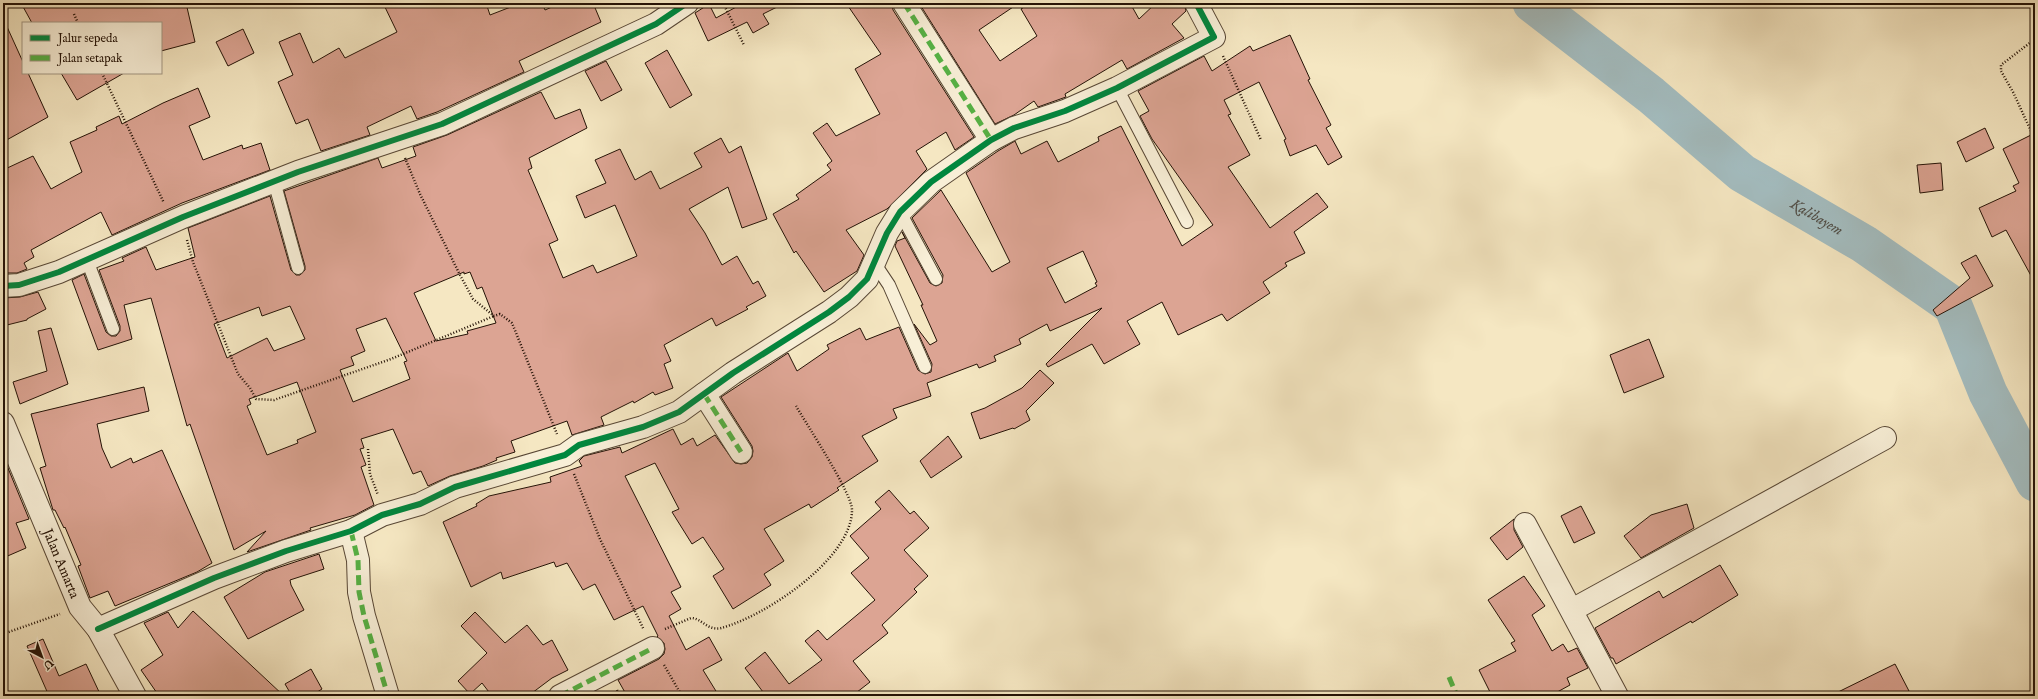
<svg xmlns="http://www.w3.org/2000/svg" width="2038" height="699" font-family="'IM FELL English',serif">
<style>
.lines{fill:none;stroke-linecap:round;stroke-linejoin:round}
.river{stroke:#a3bcbf;stroke-width:39}
.building{fill:#dca493;stroke:#241206;fill-rule:evenodd}
.service-casing{stroke:#584735;stroke-width:14}
.minor-casing{stroke:#584735;stroke-width:24}
.path{stroke:#241206;stroke-width:2.5;stroke-dasharray:1 2;stroke-linecap:butt}
.service{stroke:#f8efd7;stroke-width:12}
.minor{stroke:#f8efd7;stroke-width:22}
.quiet{stroke:#55b144;stroke-width:5;stroke-dasharray:10 5;stroke-linecap:butt}
.cycleway-casing{stroke:#f8efd7;stroke-width:8}
.cycleway{stroke:#00873e;stroke-width:6}
.labels{text-anchor:middle;stroke-width:4;stroke-linejoin:round;paint-order:stroke}
.street-label{font-size:14px;fill:#241206;stroke:#f8efd7}
.water-label{font-size:15px;font-style:italic;fill:#504e47;stroke:#f8efd7}
</style>
<rect width="100%" height="100%" fill="#f5e7c2"/>
<filter id="stains"><feTurbulence type="fractalNoise" baseFrequency=".005" numOctaves="4"/><feColorMatrix values="0 0 0 0 .2 0 0 0 0 .09 0 0 0 0 .02 0 0 0 .5 -.17"/></filter>
<radialGradient id="worn" r=".72"><stop offset=".6" stop-color="#630" stop-opacity="0"/><stop offset="1" stop-color="#630" stop-opacity=".3"/></radialGradient>
<g class="lines">
<path class="river" id="s1" d="M1532,3L1651,95L1742,173L1864,244L1953,306L1988,393L2035,482"/>
</g>
<g class="building">
<path d="M21,3H186L195,42L161,51V23H32Z"/>
<path d="M383,3H486L490,15L521,3H542L545,10L561,3H593L601,22L519,61L524,72L437,112L417,119L411,106L367,127L370,135L321,151L308,119L296,124L278,82L293,75L279,42L300,33L313,63L339,48L345,58L397,32Z"/>
<path d="M737,3H785L763,14L769,24L753,33L747,22L708,41L695,13L709,4L716,18L738,6Z"/>
<path d="M846,3H892L893,10L974,137L955,150L946,132L916,151L927,169L887,209L846,230L864,255L857,271L824,292L796,251L794,253L773,214L799,199L796,195L831,170L827,165L832,161L813,133L827,123L836,136L880,114L855,69L881,54Z"/>
<path d="M919,3H1019L979,30L1000,61L1037,36L1021,9L1031,3H1130L1139,19L1156,3H1184L1186,11L1172,24L1184,38L1127,69L1122,60L1065,94L1066,97L1038,107L1034,101L1014,115L995,124Z"/>
<path d="M3,18L23,62V73H28L48,117L3,142Z"/>
<path d="M243,29L254,53L228,66L216,42Z"/>
<path d="M1290,35L1310,79L1308,80L1331,125L1326,128L1342,157L1328,165L1316,145L1290,156L1284,140L1286,139L1259,82L1224,100L1231,114L1228,115L1250,155L1228,167L1270,228L1317,193L1328,207L1294,232L1305,253L1285,263L1287,266L1263,282L1270,293L1227,321L1222,314L1178,335L1162,302L1127,321L1140,344L1104,364L1092,344L1048,367L1046,364L1102,308L1050,331L1047,324L1019,339L1021,344L994,356L996,361L979,368L977,364L927,383L931,396L893,409L897,418L862,436L878,461L837,488L839,490L811,508L809,504L764,529L784,561L764,574L771,585L733,609L713,576L724,569L703,537L692,544L672,512L679,509L655,463L625,476L681,587L671,592L681,609L669,616L686,650L709,637L722,660L703,670L719,696H627L618,680L659,659L664,654L665,649L664,643L657,637L658,636L643,606L614,620L595,584L583,590L567,563L556,567L554,562L503,579L501,572L471,587L443,522L477,506L476,504L489,496L551,482L550,477L582,466L579,461L584,456L620,447L622,453L673,429L681,445L693,438L697,446L715,435L735,463L741,464L747,463L752,457L753,451L752,446L721,397L788,353L797,371L829,349L827,345L860,328L866,340L899,327L918,370L925,374L931,372L932,364L914,324L930,345L937,341L921,305H923L895,246L897,241L905,238L902,232L930,283L936,286L942,283L943,275L912,218L941,190L992,272L1010,262L966,173L998,151L1015,141L1021,154L1047,141L1058,162L1099,141L1098,137L1121,126L1182,246L1213,225L1152,139L1140,116L1149,111L1138,91L1204,56L1212,71L1250,46L1253,51ZM1083,251L1097,282L1095,283L1097,286L1065,303L1047,268Z"/>
<path d="M667,50L692,95L670,108L645,63Z"/>
<path d="M606,61L622,90L601,101L585,71Z"/>
<path d="M61,73H124L77,100Z"/>
<path d="M198,88L210,117L189,126L203,160L242,145L243,149L261,143L270,170L182,203L112,235L101,212L31,250L34,257L24,263L27,269L17,273H3V170L33,156L51,189L82,172L70,142L97,130L96,127L119,116L122,124L163,103Z"/>
<path d="M541,92L555,119L580,109L587,128L529,158L532,168L528,170L558,240L549,244L563,278L593,265L597,273L637,256L615,205L585,218L576,196L606,183L595,160L620,149L635,180L651,171L660,189L702,167L694,153L721,138L729,153L741,146L767,219L742,228L728,187L689,209L705,233L722,265L737,256L753,284L758,281L766,296L746,307L748,309L716,326L712,318L664,345L671,361L664,364L673,388L655,395L653,392L634,403L633,401L601,417L604,425L572,435L567,421L511,441L515,452L496,458L497,460L483,466L450,476L428,486L421,471L413,474L393,429L361,439L364,448L360,449L366,465L361,467L374,505L355,515L310,528L311,530L247,552L266,531L234,550L190,424L187,426L151,298L124,305L132,339L98,350L72,280L84,274L106,332L111,336H116L120,331V326L99,270L124,261L122,258L146,247L156,270L195,257L188,228L270,196L291,270L296,275H300L305,270V266L284,191L378,158L382,168L416,156L413,147L447,135ZM464,272V274L470,272L477,289L482,287L496,323L467,331L468,334L436,341L414,293ZM290,306L305,339L274,351L267,338L227,358L214,324L259,307L262,316ZM386,318L407,361L404,362L410,379L353,402L340,370L354,365L351,357L365,351L356,329ZM297,382L316,432L297,440L298,443L267,455L247,406L251,404L249,399Z"/>
<path d="M1985,128L1994,148L1966,162L1957,142Z"/>
<path d="M2035,133V283L2006,230L1992,237L1979,208L2016,191L2013,186L2019,183L2003,149Z"/>
<path d="M1941,163L1943,190L1920,193L1917,165Z"/>
<path d="M1976,255L1993,286L1937,316L1933,310L1970,278L1961,263Z"/>
<path d="M38,292L46,309L27,319V320L3,326V298L20,297Z"/>
<path d="M51,328L68,384L20,404L13,382L47,371L38,331Z"/>
<path d="M1649,339L1664,377L1624,393L1610,355Z"/>
<path d="M1040,370L1054,383L1026,411L1030,420L1014,429L1013,428L980,439L971,413L985,408L1022,388Z"/>
<path d="M144,387L149,411L97,424L102,448L111,468L131,458L133,463L162,450L212,563L197,572L115,606L108,591L90,598L78,566L81,565L65,527L64,528L55,510H53L40,468L46,466L31,414Z"/>
<path d="M948,436L962,457L931,478L920,461Z"/>
<path d="M3,456L29,519L16,523L26,548L3,558Z"/>
<path d="M889,490L910,514L914,511L929,528L904,550L928,576L914,589L917,592L882,625L888,633L853,661L870,682L852,696H766L745,668L765,652L789,684L822,660L805,641L818,630L827,640L875,600L851,573L869,558L850,536L881,509L875,502Z"/>
<path d="M1687,504L1694,528L1641,558L1624,536L1651,515Z"/>
<path d="M1581,506L1595,533L1574,543L1561,516Z"/>
<path d="M1514,519V530L1523,547L1507,560L1490,538Z"/>
<path d="M319,554L324,569L290,580L291,585L304,610L248,639L224,597L265,572Z"/>
<path d="M1720,565L1738,595L1692,623L1691,621L1616,664L1613,658H1611L1595,628L1659,591L1663,598Z"/>
<path d="M1524,576L1545,606L1532,615L1552,651L1563,644L1568,652L1577,648L1588,668L1567,678L1570,685L1550,696H1492L1479,670L1516,651L1511,643L1515,641L1488,600Z"/>
<path d="M193,611L284,696H159L141,670L163,655L144,623L168,612L178,628Z"/>
<path d="M475,612L505,643L527,625L543,645L552,640L568,670L552,678L528,696H492L482,683L470,694L458,681L487,653L461,626Z"/>
<path d="M43,639L59,676L86,664L101,696H49L27,646Z"/>
<path d="M1895,664L1909,691L1900,696H1830Z"/>
<path d="M311,669L322,689L311,696H292L285,684Z"/>
</g>
<g class="lines">
<defs>
<g id="service">
<path d="M1117,88L1187,222"/>
<path d="M274,181L298,268"/>
<path d="M900,212L936,279"/>
<path d="M87,260L113,329"/>
<path d="M875,264L889,285L925,367"/>
</g>
<g id="minor">
<path d="M904,3L991,140"/>
<path d="M3,286L19,285L59,272L183,217L298,172L442,124L656,24L687,3"/>
<path d="M704,394L741,452"/>
<path id="s2" d="M3,423L80,607L98,629L135,696"/>
<path d="M1525,524L1617,696"/>
<path d="M351,531L358,560L359,592L364,616L388,696"/>
<path d="M1572,610L1885,438"/>
<path d="M98,629L214,578L286,551L351,531L382,515L420,504L455,487L565,455L579,445L643,427L679,412L733,373L829,312L849,297L867,279L887,233L900,212L931,182L991,140L1014,128L1065,111L1117,88L1214,37L1196,3"/>
<path d="M560,696L653,648"/>
</g>
</defs>
<use href="#service" class="service-casing"/>
<use href="#minor" class="minor-casing"/>
<g class="path">
<path d="M723,3L744,45"/>
<path d="M74,14L78,23"/>
<path d="M1223,56L1261,140"/>
<path d="M102,73L164,203"/>
<path d="M2031,131L2013,92L2001,71V65L2035,39"/>
<path d="M405,158L420,194L460,275L473,299L494,316L500,314L512,323L557,434"/>
<path d="M187,240L193,262L238,374L250,388L256,399L274,400L391,359L494,316"/>
<path d="M368,449L370,474L378,495"/>
<path d="M574,474L600,539L644,630"/>
<path d="M665,629L691,618C702,618 707,631 721,628C764,617 852,559 852,510C852,493 807,425 796,406"/>
<path d="M3,634L60,614"/>
<path d="M664,665L682,696"/>
<path d="M617,690L620,696"/>
</g>
<use href="#service" class="service"/>
<use href="#minor" class="minor"/>
<g class="quiet">
<path d="M904,3L991,140"/>
<path d="M704,394L741,452"/>
<path d="M351,531L358,560L359,592L364,616L388,696"/>
<path d="M1449,677L1457,696"/>
<path d="M560,696L653,648"/>
</g>
<defs>
<g id="cycleway">
<path d="M3,286L19,285L59,272L183,217L298,172L442,124L656,24L687,3"/>
<path d="M98,629L214,578L286,551L351,531L382,515L420,504L455,487L565,455L579,445L643,427L679,412L733,373L829,312L849,297L867,279L887,233L900,212L931,182L991,140L1014,128L1065,111L1117,88L1214,37L1196,3"/>
</g>
</defs>
<use href="#cycleway" class="cycleway-casing"/>
<use href="#cycleway" class="cycleway"/>
</g>
<g class="labels">
<g class="street-label">
<text dy="5" stroke="none"><textPath href="#s2" startOffset="152">Jalan Amarta</textPath></text>
</g>
<g class="water-label">
<text dy="5" stroke="none"><textPath href="#s1" startOffset="357">Kalibayem</textPath></text>
</g>
</g>
<rect width="2038" height="699" fill="none" stroke="#f5e7c2" stroke-width="16"/>
<rect x="4" y="4" width="2030" height="691" fill="none" stroke="#241206" stroke-width="2"/>
<rect x="8" y="8" width="2022" height="683" fill="none" stroke="#241206"/>
<rect x="22" y="22" width="140" height="52" fill="#f8efd7" stroke="#a39783"/>
<rect x="30" y="35" width="20" height="6" fill="#00873e" stroke="#a39783"/>
<text x="58" y="42" font-size="12" fill="#241206">Jalur sepeda</text>
<rect x="30" y="55" width="20" height="6" fill="#55b144" stroke="#a39783"/>
<text x="58" y="62" font-size="12" fill="#241206">Jalan setapak</text>
<g transform="translate(42 657) rotate(139)" stroke="#f8efd7" stroke-width="3" paint-order="stroke">
<path d="M0-3L7 15L0 10L-7 15Z" fill="#241206"/>
<text y="-6" font-size="11" font-weight="bold" text-anchor="middle" fill="#241206">U</text>
</g>
<rect width="100%" height="100%" filter="url(#stains)"/>
<rect width="100%" height="100%" fill="url(#worn)"/>
</svg>
